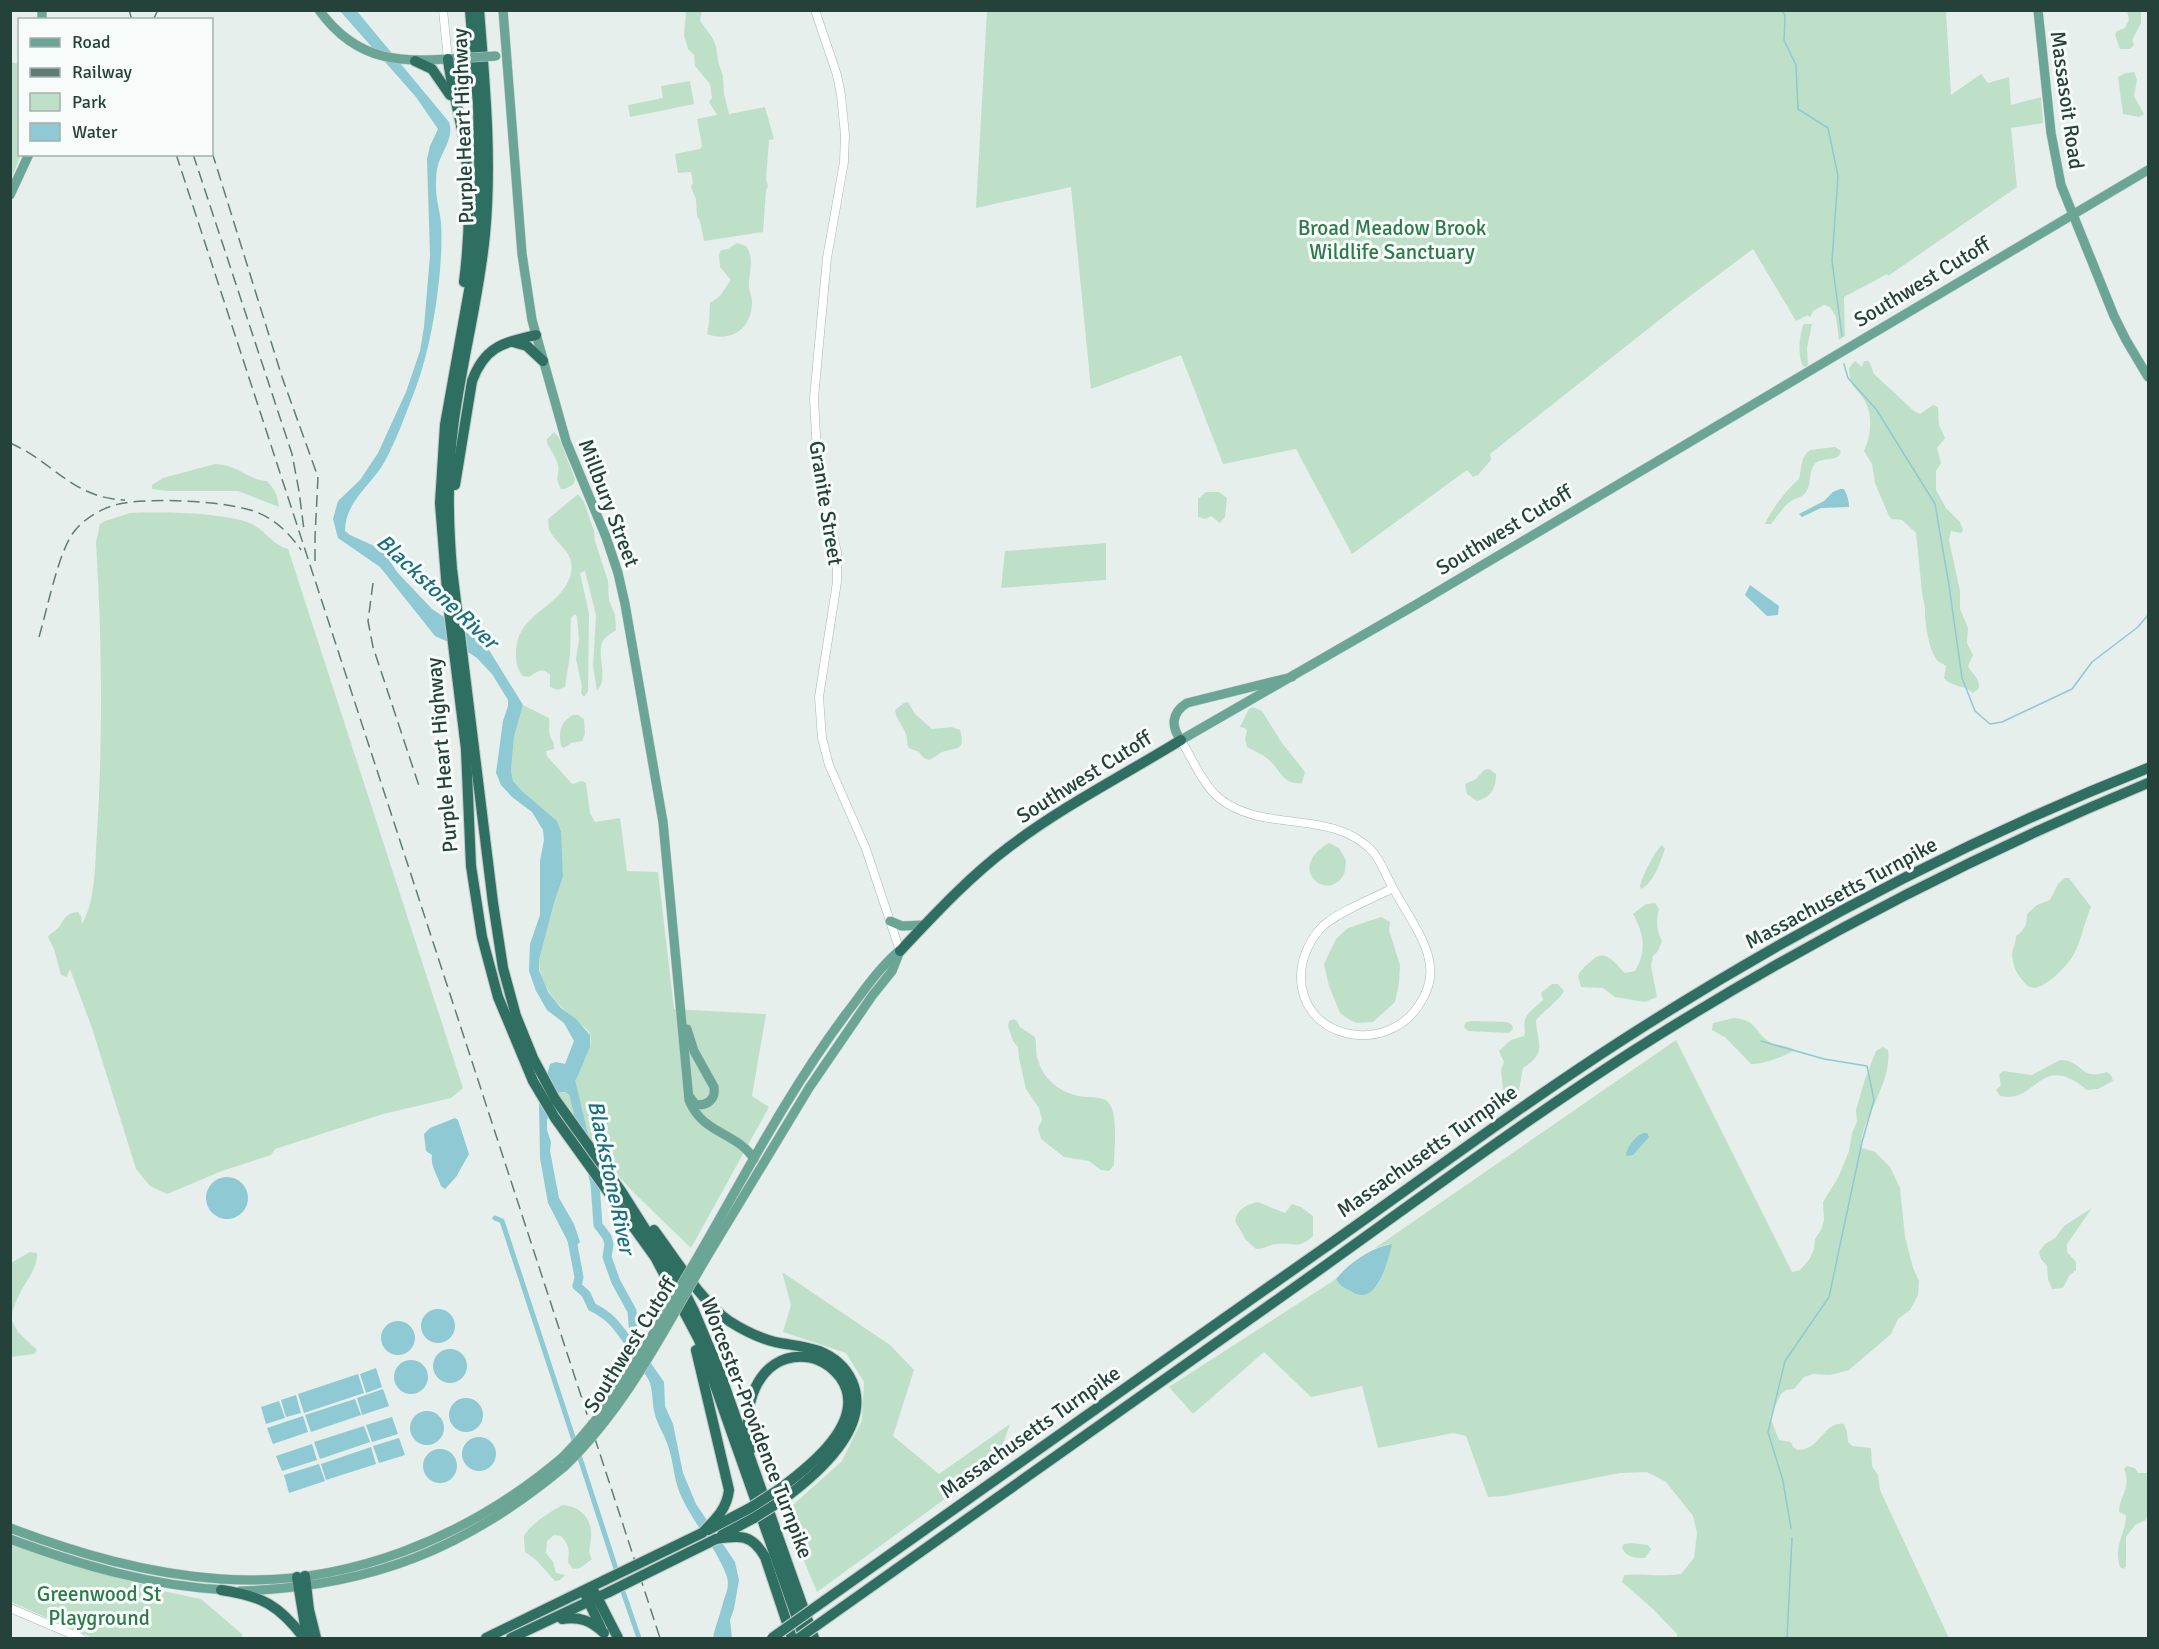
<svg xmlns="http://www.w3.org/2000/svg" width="2159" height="1649" font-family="Signika,sans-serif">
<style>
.green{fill:#bfe0c8}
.water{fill:#8ec9d4}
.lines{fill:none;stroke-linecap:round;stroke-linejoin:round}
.stream{stroke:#8ec9d4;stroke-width:1.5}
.canal{stroke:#8ec9d4;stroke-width:5}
.river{stroke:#8ec9d4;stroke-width:9}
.minor-casing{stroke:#a8b8b2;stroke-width:9}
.major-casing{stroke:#c2cac8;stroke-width:10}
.highway-casing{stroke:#c2cac8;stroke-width:12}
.minor{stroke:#fff;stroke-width:8}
.major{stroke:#6aa596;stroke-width:9}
.highway{stroke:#2f6f62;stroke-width:10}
.rail{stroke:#5f7d75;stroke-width:1.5;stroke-dasharray:12 6;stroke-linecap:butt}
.major-bridge-casing{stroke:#c2cac8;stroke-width:10;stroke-linecap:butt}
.highway-bridge-casing{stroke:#c2cac8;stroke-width:12;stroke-linecap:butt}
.major-bridge{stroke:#6aa596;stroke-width:9}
.highway-bridge{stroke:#2f6f62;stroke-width:10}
.labels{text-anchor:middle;stroke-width:6;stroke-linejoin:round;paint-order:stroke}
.street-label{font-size:21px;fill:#24423a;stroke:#f7fbf9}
.park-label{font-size:21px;fill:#2d7a4b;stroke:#f7fbf9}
.water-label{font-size:22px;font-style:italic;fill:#1c6f80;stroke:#f7fbf9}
</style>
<rect width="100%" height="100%" fill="#e6efeb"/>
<g class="green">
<path d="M686,11H702L700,21L712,37L716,46L718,61L723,76L724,94L729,114L765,107L774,139L769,140L766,180L768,186L766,191L763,232L704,241L700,221L697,216L696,199L691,187L693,183L691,172L678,173L675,154L700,149L702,146L697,119L717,115L709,102L712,98L710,84L695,66L694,55L688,49L684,35Z"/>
<path d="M987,11H1946L1951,95L1981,74L1988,83L2009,77L2011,105L2041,97L2043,123L2011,128L2017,187L1888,276L1887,274L1844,297L1845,336L1839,340L1836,317L1830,307L1824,305L1813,311L1811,316L1809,317L1808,315L1796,321L1753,249L1682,302L1490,454L1491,460L1478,475L1473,477L1467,470L1352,554L1296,449L1223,464L1181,355L1091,389L1071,187L976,208Z"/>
<path d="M2127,11H2141V23L2132,40L2134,45L2130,49H2120L2115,35L2117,31L2125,28L2129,20Z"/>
<path d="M10,62L19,64L20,154L21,155L11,179Z"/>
<path d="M2134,72L2137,80L2134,96L2144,114L2139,117L2123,114L2118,77L2126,73Z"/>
<path d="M690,81L694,104L630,117L628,105L663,98L661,86Z"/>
<path d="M737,243L746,246C754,257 750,269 749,283C748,289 752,295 752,302C752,328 732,343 707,334L709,323L710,303L719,297L731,280L720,267L719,254L721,250L728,249Z"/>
<path d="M1805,324H1812L1807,348L1808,365L1805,367L1802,365C1798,351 1799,339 1803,325Z"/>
<path d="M1855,361L1862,367L1864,361H1869L1874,374L1914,411L1920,414L1933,405L1938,407L1939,425L1945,438L1937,448L1941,463L1936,471V490L1946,508L1960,522L1963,530L1961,533L1951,531L1949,540L1960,591V609L1968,628L1967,643L1973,655L1968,666C1972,675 1980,677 1979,688L1973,693C1963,684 1953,688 1944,678L1946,666C1944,664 1940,663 1938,661C1929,653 1924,619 1925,608L1922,592L1916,533L1902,520L1892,519L1889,516L1875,483L1872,464L1864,451C1871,436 1873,416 1865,401C1856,386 1849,388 1849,368Z"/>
<path d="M554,432L559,438L575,479L574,484L565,489H561C554,476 560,476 558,465C556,457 550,450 547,442V439Z"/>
<path d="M1835,447L1841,451C1838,464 1822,455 1814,465C1808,473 1812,484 1806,492C1802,498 1795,498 1790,502C1782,508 1777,517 1771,524H1765C1770,511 1789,487 1799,479C1802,467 1800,458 1810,450Z"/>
<path d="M215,464C237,464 248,480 267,481C274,488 278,496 279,507L238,491H166L152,489V485L163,478Z"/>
<path d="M1206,492H1219L1227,498L1225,517L1220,523L1211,516L1205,519L1198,517V499Z"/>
<path d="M578,494L584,502L594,531L595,541L608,581L609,600L615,615L616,630C612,633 604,637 602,643C597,658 609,677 597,691L593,666L596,615L585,571L580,573L589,614L588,691L584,697L581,693L582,687L576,659L579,639L577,617L575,614L571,618L570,655L565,687L557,690L550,687V675C542,667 538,671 529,677L523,676C517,669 516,663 516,654C516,613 558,610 570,577C578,552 555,545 549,529C548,526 549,522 548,519Z"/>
<path d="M130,513C164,512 219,512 250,523C265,529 272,545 288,549L463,1088L451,1098L383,1114L275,1149L271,1155L222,1171L167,1194L150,1186L136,1169L92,1028L70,969L67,977L61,975L54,949L48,937C51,932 56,931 59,927C65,918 66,913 78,912L81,916L82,924C96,901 95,860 97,834C103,737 102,639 96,542L100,524L105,521Z"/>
<path d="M1106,543V580L1001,588L1005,551Z"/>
<path d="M908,702L915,714L932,729L951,727L960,730C966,751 958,747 942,752C938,754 934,758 929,760L924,758L919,752L909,748C906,743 908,740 906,734C903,725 897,722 895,710L904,703Z"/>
<path d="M523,705L549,718C550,723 548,731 550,736C553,742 554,742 554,749L546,751L547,756L572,784L582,781L586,783L590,813L595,822L620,818L627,871L658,872L674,1009L766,1014L752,1096L769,1107L691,1248L634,1193L605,1161L556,1093L576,1092C571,1070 595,1053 590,1034C588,1029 581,1025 577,1021C558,1005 539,987 539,960L554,903L563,877L560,832L556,821L523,792L513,781L511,772L514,737Z"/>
<path d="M1253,707L1262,711L1282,743L1305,772L1302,783C1282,785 1281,770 1268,759C1262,754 1254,751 1247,747L1245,739L1247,731L1245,728L1240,727L1249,709Z"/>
<path d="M573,715H578L584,719L585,734L582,741L571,743L564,748L561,746C559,732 559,723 573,715Z"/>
<path d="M1489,769L1496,774C1496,789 1491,797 1477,801L1467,794L1465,784L1476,779L1484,770Z"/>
<path d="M1329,843L1339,848L1346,860C1346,864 1345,871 1344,874C1329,904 1284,869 1329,843Z"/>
<path d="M1662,845L1665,849C1660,862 1654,883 1641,889L1640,886C1643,875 1654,852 1662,845Z"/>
<path d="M2065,878H2069L2091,907C2084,922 2082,939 2074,954C2068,965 2041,995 2028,986C2025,984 2021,978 2019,976C2015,971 2012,959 2012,954C2013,947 2016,943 2016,936C2025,929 2027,925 2027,914L2037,905L2050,900L2058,884Z"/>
<path d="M1655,903L1659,909C1656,921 1656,929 1662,941L1658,951L1653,956L1651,966L1657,997L1645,1002L1615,997L1603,988L1581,987L1578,976C1581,969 1586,966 1591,961C1606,947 1614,963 1625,973L1635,971C1647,952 1644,933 1633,914L1646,904Z"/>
<path d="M1381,917L1390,922L1389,930L1400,965L1399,983L1395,1002L1373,1022L1357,1023L1350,1020L1340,1013L1329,986L1324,964L1336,939L1348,928Z"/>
<path d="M1552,984H1558L1564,991C1559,1000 1544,1011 1536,1020C1537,1044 1548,1052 1523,1068L1519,1090L1510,1093L1503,1090L1501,1070L1504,1062L1499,1051L1511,1040L1524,1036C1526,1030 1523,1025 1525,1020C1527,1012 1537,1006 1543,1000L1541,993Z"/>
<path d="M1734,1018C1758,1020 1755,1034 1770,1042C1778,1047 1787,1044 1794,1050C1787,1056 1760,1065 1751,1064L1726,1038L1712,1030L1713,1023Z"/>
<path d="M1013,1019L1017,1021L1020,1027L1035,1037C1037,1045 1035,1052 1038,1060C1044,1082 1064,1095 1086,1097C1092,1097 1103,1097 1108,1102C1119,1114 1114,1149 1114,1165L1109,1171L1101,1170L1089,1161L1064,1157L1041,1139L1038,1128L1042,1120L1039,1108L1026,1089L1019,1058L1018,1047L1013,1041L1008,1026L1009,1021Z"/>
<path d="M1473,1021L1507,1022L1512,1025L1513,1029L1509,1033L1468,1031L1464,1027L1466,1022Z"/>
<path d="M1676,1040L1792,1272L1800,1270L1809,1260L1814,1249L1815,1239L1821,1230L1824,1220L1823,1202L1839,1176L1849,1151L1852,1133L1857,1122L1856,1110L1865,1079L1876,1051L1883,1047L1888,1050C1893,1084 1856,1127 1862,1148L1875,1152L1890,1167L1900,1188L1905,1237L1913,1268L1919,1281L1918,1295L1910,1310L1898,1319L1891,1334L1849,1370L1830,1375L1814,1374L1804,1377L1794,1389L1786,1390L1781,1394L1770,1417L1779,1440L1791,1442L1793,1447L1798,1450C1821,1450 1823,1421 1844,1424L1847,1432L1848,1442L1852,1446L1871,1448L1872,1466L1878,1475L1880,1490L1949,1638H1677V1634L1653,1609L1622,1582L1624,1575C1643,1573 1662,1577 1681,1574L1694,1558L1697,1533L1693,1516L1666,1482L1647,1472L1620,1473L1504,1496L1488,1497L1466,1436L1453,1433L1378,1448L1362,1386L1311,1397L1264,1352L1193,1414L1169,1387L1336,1279C1340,1286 1343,1287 1350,1291C1379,1306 1387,1265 1389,1244L1375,1248Z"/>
<path d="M2060,1060C2085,1061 2079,1081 2107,1072L2111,1075L2113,1081L2098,1089L2087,1090C2039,1050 2037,1105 2000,1096L1996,1090L2001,1085L1999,1075L2003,1071L2032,1075Z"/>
<path d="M1258,1202L1285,1213L1292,1204L1301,1207L1313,1216V1236C1297,1251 1293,1241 1276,1244C1269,1245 1263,1249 1256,1249L1246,1240L1235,1221C1237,1209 1247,1204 1258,1202Z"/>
<path d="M2092,1208L2067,1244V1252L2076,1262V1270L2069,1276L2063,1288L2052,1289L2048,1279L2047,1266L2041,1259L2039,1252L2045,1244L2055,1238L2064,1226Z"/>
<path d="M30,1252L37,1253C38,1266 28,1279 22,1289C17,1298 13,1308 11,1318V1263Z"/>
<path d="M782,1272L890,1345L914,1370L893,1436L939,1474L1010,1424L997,1461L817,1592L784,1513L842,1461L862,1420L864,1382L846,1353L783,1332L791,1305Z"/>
<path d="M11,1319L18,1332L37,1350L34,1354L11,1357Z"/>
<path d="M2127,1466L2135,1468L2138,1473H2147L2148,1470V1512L2146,1520L2135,1525L2126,1537V1566L2124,1569L2120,1567C2113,1546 2126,1533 2126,1515L2119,1512C2119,1496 2132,1488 2124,1469Z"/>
<path d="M563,1505C580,1506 592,1518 591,1536C591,1546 587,1551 592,1559L580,1568L573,1569L568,1562C569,1551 570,1546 561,1536L554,1535L547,1541L546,1553L553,1562L556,1573L565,1575L560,1580L555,1581L536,1560L525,1552C525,1548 524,1542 524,1537C526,1527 554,1509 563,1505Z"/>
<path d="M11,1540L62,1561L167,1592L201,1599L242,1634V1638H93L11,1602Z"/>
<path d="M1631,1543L1648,1545L1651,1549L1645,1558C1635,1558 1627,1558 1622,1548L1624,1544Z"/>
</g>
<g class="water">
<path d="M356,10L449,122C455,138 440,153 437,169C436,175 436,182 436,187C436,200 440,211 441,223C444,269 432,347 415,390C406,413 397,439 385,461C372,485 345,501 345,531L350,535L383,550L397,572L432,609L478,640L489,650L523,705L514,737L511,771L513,781L523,792L557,821L561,832L563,877L554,903L539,960V970L548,992L561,1008L576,1019L590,1035V1047L575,1082V1093L570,1095L565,1092L556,1093L547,1120V1130L551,1142L550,1151L559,1198L574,1224L580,1242L576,1246L571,1245L568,1242L548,1203L540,1158L539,1104L550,1064L556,1062L565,1064L574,1041L564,1023L547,1010L536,991L529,971L530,944L540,915V861L544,840L543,830L532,812L512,797L501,785L496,773L503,721L508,706V700L492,674L477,658L462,648L435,636L380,567L338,538L333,519L338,501L360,480L378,453L406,392L420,351L424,327L430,255L427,159L430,146L438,129L416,97L340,11Z"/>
<path d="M1840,489H1844C1847,495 1849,500 1849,507L1821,508L1802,517L1799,514L1824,501L1833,492Z"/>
<path d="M1750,585L1779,606L1778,615L1767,616L1745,595Z"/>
<path d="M455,1118L458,1120L469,1154L456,1177L445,1189L441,1186C438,1176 430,1166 432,1155L426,1151L424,1134L430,1128Z"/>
<path d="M1643,1133H1647L1649,1137L1633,1155L1626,1156C1626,1148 1635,1136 1643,1133Z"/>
<circle cx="227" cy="1198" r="21"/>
<path d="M1392,1244C1388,1260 1378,1305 1354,1293C1347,1289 1340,1287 1336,1279C1349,1263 1372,1247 1392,1244Z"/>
<circle cx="438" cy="1326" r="17"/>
<circle cx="398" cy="1338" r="17"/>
<path d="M636,1334L641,1349L664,1382L665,1406L673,1424L683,1473L696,1504L735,1562L739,1580L734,1609L730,1620L732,1638H713C715,1627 720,1615 723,1603C725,1594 730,1588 727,1577C717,1548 695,1526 682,1498C674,1482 674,1465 669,1449C666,1437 658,1426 655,1415C652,1404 653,1393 650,1383C644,1365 619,1361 631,1336Z"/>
<circle cx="450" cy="1366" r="17"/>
<circle cx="411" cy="1377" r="17"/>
<path d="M376,1368L382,1387L366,1393L360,1374Z"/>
<path d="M358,1374L364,1393L304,1413L298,1394Z"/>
<path d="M383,1389L389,1406L362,1415L357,1398Z"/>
<path d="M296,1395L301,1413L286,1417L281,1400Z"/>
<circle cx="466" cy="1415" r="17"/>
<path d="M355,1399L361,1415L311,1432L305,1415Z"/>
<path d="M279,1401L285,1418L266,1424L261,1407Z"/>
<circle cx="427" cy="1428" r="17"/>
<path d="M303,1416L308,1432L273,1444L267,1428Z"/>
<path d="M392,1417L398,1434L372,1442L366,1425Z"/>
<path d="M364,1426L370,1442L320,1459L314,1442Z"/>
<circle cx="479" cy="1454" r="17"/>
<path d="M399,1438L405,1455L379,1463L373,1446Z"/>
<path d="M312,1444L317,1460L282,1471L276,1456Z"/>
<path d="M371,1447L376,1464L326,1480L321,1464Z"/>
<circle cx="440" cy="1466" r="17"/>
<path d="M319,1464L325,1481L289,1493L284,1475Z"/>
</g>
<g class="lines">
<g class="stream">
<path d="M1781,10L1785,15L1784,40L1796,65L1798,109L1828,128L1838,176L1832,261L1842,336"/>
<path d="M1844,364L1848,378L1876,409L1935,504L1949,585L1962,678L1975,711L1990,724L2002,722L2072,689L2092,662L2138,627L2148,615"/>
<path d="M1761,1041L1824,1059L1867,1066L1874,1100L1862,1142L1829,1297L1785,1361L1768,1432L1783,1481L1791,1528"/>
<path d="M1787,1638L1792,1538"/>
</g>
<g class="canal">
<path d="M495,1218L502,1221L575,1443"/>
<path d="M578,1452L618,1575"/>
<path d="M621,1586L639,1638"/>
</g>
<g class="river">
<path d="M571,1082L595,1184L598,1225L607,1237L609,1244L607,1257L616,1282L632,1311L635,1347"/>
<path d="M571,1235L579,1277L577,1286L586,1294L592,1307C615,1318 620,1331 635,1351"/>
</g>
<defs>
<g id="minor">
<path d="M443,10L448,59"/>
<path d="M815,10L837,75L841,95L845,135L844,162L827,258L814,398L818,472L837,552V582L819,697L822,738L829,765L866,849L900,951"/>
<path d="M1181,740C1191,757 1204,786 1219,798C1263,834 1333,808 1373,852C1382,863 1386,876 1393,888C1372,899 1342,910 1324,925C1311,937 1302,956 1301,974C1299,1040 1386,1056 1419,1005C1427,993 1432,981 1430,966C1428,941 1405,911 1393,888"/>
<path d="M10,1608L81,1638"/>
</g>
<g id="major">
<path d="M42,10V20"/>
<path d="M319,10C359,65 403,62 463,58"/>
<path d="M503,10L522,254L532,320L566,441L606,537L618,573L625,604L663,822L689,1100C702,1134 737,1132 754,1159"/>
<path d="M2038,10L2051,133L2061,185L2114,316L2126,340L2148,377"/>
<path d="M10,195L29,154"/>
<path d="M1292,677L1187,703C1171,713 1171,727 1181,740L1417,604L2148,170"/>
<path d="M890,921L902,926L924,925"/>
<path d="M687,1029L694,1051L714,1087C716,1099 707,1107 695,1104L689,1096"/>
<path d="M700,1253C746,1173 790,1089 846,1014C863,992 878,969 899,951"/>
<path d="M705,1260L809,1088L872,996L892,971L900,951"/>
<path d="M10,1528C79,1554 148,1574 221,1579C346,1588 469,1537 563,1457"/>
<path d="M10,1539C80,1565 151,1586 226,1590"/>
<path d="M240,1591C370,1587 466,1549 565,1466"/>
</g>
<g id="highway">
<path d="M470,10L478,104L480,204L472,274L445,425L440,503L448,603L466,749L471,866L482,937L498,997L533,1081L555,1118L655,1257L699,1340L804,1638"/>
<path d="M479,10C485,85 492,160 485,234C479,299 461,363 453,428C447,475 448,522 452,569L493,903L503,968L516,1016L533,1058L555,1099L621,1191L682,1287L694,1311L720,1373L814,1638"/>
<path d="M448,59C451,87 460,114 464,142C471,188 470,235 464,282"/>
<path d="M415,61L432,69L450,95"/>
<path d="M513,342L527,346L543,361"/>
<path d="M455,485L472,381C485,346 503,343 536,335"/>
<path d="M900,951C935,914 969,877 1009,847C1063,806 1124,775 1181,740"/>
<path d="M654,1230C675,1258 701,1301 729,1321C743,1330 759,1338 775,1342C789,1345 805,1346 819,1351C834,1357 845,1366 852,1381C873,1429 814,1477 781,1501"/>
<path d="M696,1350L729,1490C727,1509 715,1520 702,1533"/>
<path d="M752,1448C739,1411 757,1353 805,1357C819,1358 831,1366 840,1377C871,1420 808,1468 778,1490"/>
<path d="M708,1530L750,1508"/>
<path d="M722,1535L754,1518"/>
<path d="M716,1539C740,1535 752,1534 765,1557L792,1638"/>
<path d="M305,1576L309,1610L316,1638"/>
<path d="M297,1577L307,1638"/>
<path d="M221,1590C262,1596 279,1605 304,1638"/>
<path d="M595,1593L618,1638"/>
<path d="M586,1596L601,1628"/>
<path d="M824,1601C989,1485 1154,1367 1320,1251C1421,1180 1520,1106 1624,1039C1789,933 1966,840 2148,768"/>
<path d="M830,1616C988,1504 1146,1392 1305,1280C1413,1203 1521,1123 1633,1051C1797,947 1969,857 2148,783"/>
<path d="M562,1619C580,1616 591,1621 604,1633"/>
<path d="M486,1638L605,1580"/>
<path d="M511,1638L609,1592"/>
</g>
</defs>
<use href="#minor" class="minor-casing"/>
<use href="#major" class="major-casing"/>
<use href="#highway" class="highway-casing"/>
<use href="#minor" class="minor"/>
<use href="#major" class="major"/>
<use href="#highway" class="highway"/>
<g class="rail">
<path d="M129,10L132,20"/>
<path d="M153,20L158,10"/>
<path d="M212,152L282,377L318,477L315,537V566"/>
<path d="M176,154L660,1638"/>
<path d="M193,154L292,454L299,491L304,530"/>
<path d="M10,443C54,462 72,498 125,500"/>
<path d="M373,583L368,621L373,647L420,789"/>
<path d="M39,637C47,610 58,554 73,533C84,518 102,508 119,504C148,497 229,501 256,512C275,519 290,534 301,550"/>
</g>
<defs>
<g id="major-bridge">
<path d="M463,58L496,56"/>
<path d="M563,1457C621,1399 658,1324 700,1253"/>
<path d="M565,1466C626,1407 663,1332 705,1260"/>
</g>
<g id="highway-bridge">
<path d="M750,1508L778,1490"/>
<path d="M754,1518L781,1501"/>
<path d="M605,1580L702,1533"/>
<path d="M609,1592L716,1539"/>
<path d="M772,1638L824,1601"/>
<path d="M799,1638L830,1616"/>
</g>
</defs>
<use href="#major-bridge" class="major-bridge-casing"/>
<use href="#highway-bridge" class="highway-bridge-casing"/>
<use href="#major-bridge" class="major-bridge"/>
<use href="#highway-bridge" class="highway-bridge"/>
</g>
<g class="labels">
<g class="street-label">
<text transform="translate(2067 100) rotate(82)" y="7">Massasoit Road</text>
<text transform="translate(463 126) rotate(-92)" y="7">Purple Heart Highway</text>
<text transform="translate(1922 282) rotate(-31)" y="7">Southwest Cutoff</text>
<text transform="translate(609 503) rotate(69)" y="7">Millbury Street</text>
<text transform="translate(826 503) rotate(81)" y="7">Granite Street</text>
<text transform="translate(1504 530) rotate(-31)" y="7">Southwest Cutoff</text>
<text transform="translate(442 755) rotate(-95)" y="7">Purple Heart Highway</text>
<text transform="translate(1084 777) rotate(-32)" y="7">Southwest Cutoff</text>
<text transform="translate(1841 893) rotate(-28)" y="7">Massachusetts Turnpike</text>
<text transform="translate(1427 1151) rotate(-35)" y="7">Massachusetts Turnpike</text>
<text transform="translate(630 1345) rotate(-58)" y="7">Southwest Cutoff</text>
<text transform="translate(757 1428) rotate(69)" y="7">Worcester-Providence Turnpike</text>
<text transform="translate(1030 1432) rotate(-35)" y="7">Massachusetts Turnpike</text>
</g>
<g class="park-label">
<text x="1392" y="235">Broad Meadow Brook<tspan x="1392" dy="24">Wildlife Sanctuary</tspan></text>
<text x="99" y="1601">Greenwood St<tspan x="99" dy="24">Playground</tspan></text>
</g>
<g class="water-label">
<text transform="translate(438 591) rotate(43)" y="8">Blackstone River</text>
<text transform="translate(612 1177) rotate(78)" y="8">Blackstone River</text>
</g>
</g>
<rect width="2159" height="1649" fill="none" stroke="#24423a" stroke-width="24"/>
<rect x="18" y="18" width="195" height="138" fill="#f7fbf9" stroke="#a3b1ad" stroke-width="1.5"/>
<rect x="30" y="38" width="30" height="9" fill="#6aa596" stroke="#a3b1ad" stroke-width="1.5"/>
<text x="72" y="48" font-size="18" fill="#24423a">Road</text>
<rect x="30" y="68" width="30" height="9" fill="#5f7d75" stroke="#a3b1ad" stroke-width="1.5"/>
<text x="72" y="78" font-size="18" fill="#24423a">Railway</text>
<rect x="30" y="93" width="30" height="18" fill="#bfe0c8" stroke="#a3b1ad" stroke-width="1.5"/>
<text x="72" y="108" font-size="18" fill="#24423a">Park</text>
<rect x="30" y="123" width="30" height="18" fill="#8ec9d4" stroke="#a3b1ad" stroke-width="1.5"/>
<text x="72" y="138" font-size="18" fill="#24423a">Water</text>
</svg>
